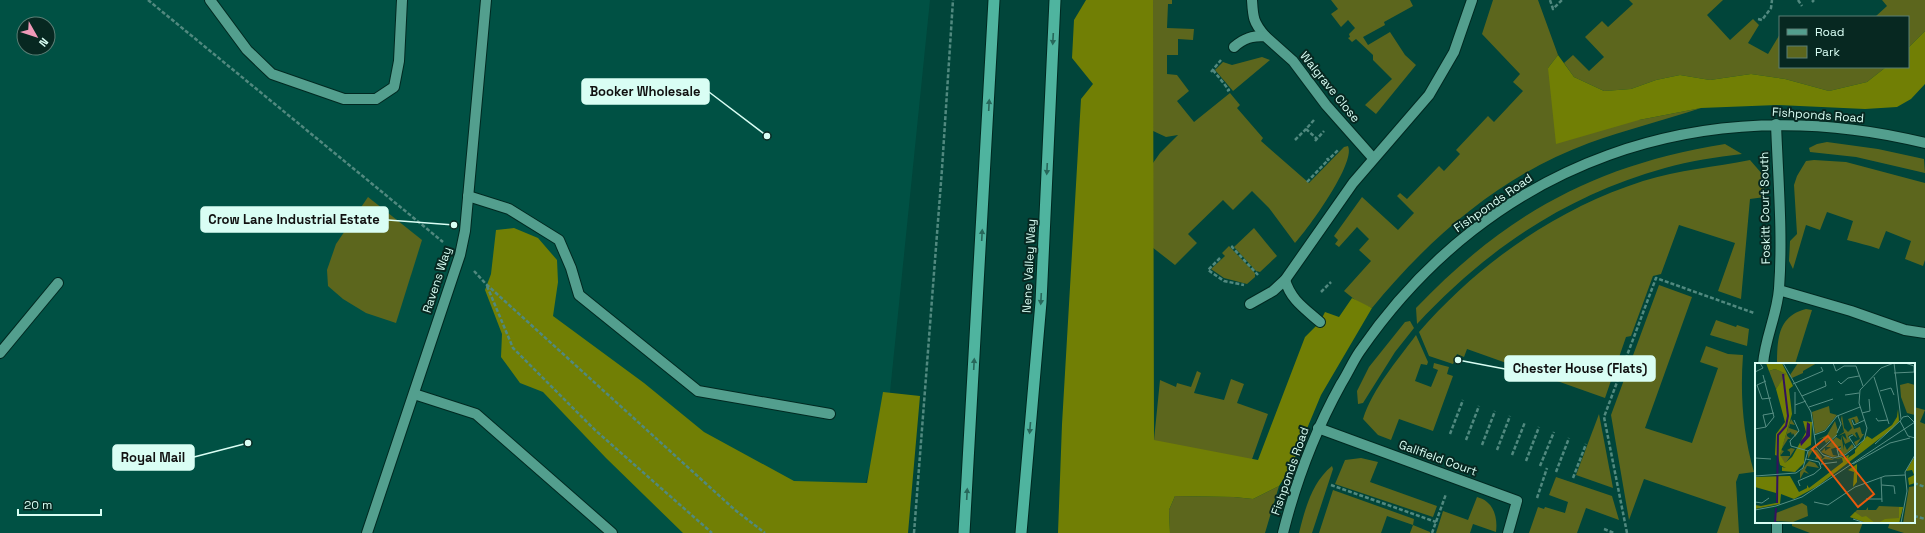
<svg xmlns="http://www.w3.org/2000/svg" width="1925" height="533" font-family="'Space Grotesk',sans-serif">
<style>
.built{fill:#005144;fill-rule:evenodd}
.green{fill:#5c661d}
.forest{fill:#717f05}
.lines{fill:none;stroke-linecap:round;stroke-linejoin:round}
.service-casing{stroke:#002921;stroke-width:12}
.minor-casing{stroke:#002921;stroke-width:12}
.tertiary-casing{stroke:#002921;stroke-width:12}
.trunk-casing{stroke:#002921;stroke-width:13}
.path{stroke:#51897f;stroke-width:2.5;stroke-dasharray:4 2;stroke-linecap:butt}
.service{stroke:#539f8e;stroke-width:10}
.minor{stroke:#539f8e;stroke-width:10}
.tertiary{stroke:#539f8e;stroke-width:10}
.trunk{stroke:#4fb49f;stroke-width:11}
.oneway{fill:#27675a}
.labels{text-anchor:middle;stroke-width:4;stroke-linejoin:round;paint-order:stroke}
.street-label{font-size:12px;fill:#d9fef4;stroke:#072821}
.inset-river{fill:none;stroke:#331060;stroke-width:2}
.inset-road{fill:none;stroke:#578f84;stroke-width:1}
.view{fill:#e8590c;fill-opacity:0.15;stroke:#e8590c;stroke-width:2}
.inset-edge{fill:none;stroke:#d9fef4;stroke-width:2}
.leader{fill:none;stroke:#d9fef4;stroke-width:1.5}
.callout-dot{fill:#d9fef4;stroke:#072821;stroke-width:1.5}
.callout{fill:#d9fef4;stroke:#d9fef4;stroke-width:1.5}
.callout-label{font-size:13px;text-anchor:middle;font-weight:bold;fill:#111}
</style>
<rect width="100%" height="100%" fill="#01453a"/>
<path class="built" d="M0,0H930L889,402L851,533H0ZM24,24H48V48H24Z"/>
<g class="green">
<path d="M1151,0H1172V4H1168L1167,28L1194,29L1193,40L1178,39V55H1167V74L1177,75L1189,91L1177,101L1194,122L1230,93L1240,105L1237,108L1263,138L1261,141L1309,183L1344,147L1348,146C1356,163 1308,229 1295,243L1269,208L1252,191L1233,210L1223,200L1188,234L1197,243L1175,265L1134,233L1132,193L1160,153L1178,135L1166,137L1151,130Z"/>
<path d="M1331,0H1410L1413,6L1384,22L1385,25L1363,37L1368,45L1390,32L1405,55L1416,65L1376,114L1365,105L1392,79L1373,60V55L1356,39L1352,42L1348,38L1350,37L1349,34L1355,28L1348,20L1341,27L1331,14L1338,9Z"/>
<path d="M1493,0H1538L1558,55L1548,68L1639,120L1701,108C1664,120 1625,130 1589,143C1502,175 1430,237 1372,308L1359,303L1344,291L1371,261L1359,250L1369,239L1357,227L1339,247L1335,244L1338,240L1334,236L1362,197L1398,230L1414,213L1397,196L1400,193L1407,199L1439,166L1444,171L1460,154L1456,150L1488,116L1494,122L1523,91L1513,82L1520,74L1482,34Z"/>
<path d="M1629,0H1723L1707,15L1730,40L1753,19L1759,25L1748,43L1768,54L1780,34V67H1886L1867,82L1829,91L1785,79L1751,74L1710,80L1680,75L1656,80L1631,89L1604,91L1574,77L1564,63L1573,55L1589,71L1604,57L1585,37L1602,21L1608,27L1633,4Z"/>
<path d="M1882,0H1925V31L1908,48V17H1875L1887,6Z"/>
<path d="M1262,57L1270,60L1233,91L1215,70L1223,62L1232,65Z"/>
<path d="M1827,142L1878,149L1924,159L1925,173L1856,157L1810,152L1809,148L1817,144Z"/>
<path d="M1725,144L1742,154C1716,157 1690,161 1665,168C1565,196 1487,249 1417,324L1416,308C1506,214 1595,165 1725,144Z"/>
<path d="M1750,160L1763,175L1765,197L1750,199L1741,299L1718,291L1735,243L1679,225L1661,274L1653,276L1631,336L1626,337L1605,398L1467,349L1464,357L1457,354L1453,364L1429,356L1419,332C1479,263 1556,209 1643,181C1679,170 1715,167 1750,160Z"/>
<path d="M1814,160L1846,162L1925,183V260L1923,266L1905,259L1911,241L1886,231L1879,249C1868,245 1858,243 1847,240L1853,221L1827,212L1820,230L1806,225L1793,269L1789,261L1790,241L1797,234L1794,185L1797,176L1806,161Z"/>
<path d="M368,197L422,240L396,323L366,313L343,299L328,286L327,270L336,244Z"/>
<path d="M1254,228L1277,256L1260,272L1256,271L1234,247Z"/>
<path d="M1229,246L1255,273V277L1247,284L1224,278L1211,269L1225,256L1222,253Z"/>
<path d="M1659,285L1692,297L1645,428L1692,443L1718,368L1700,362L1706,346L1728,354L1743,355C1740,395 1743,434 1754,472L1739,474L1736,482L1739,533H1717L1726,507L1644,479L1629,520L1611,415Z"/>
<path d="M1806,309L1812,310L1795,364H1777C1777,339 1778,316 1806,309Z"/>
<path d="M1716,320L1736,327L1737,325L1749,329L1747,346L1710,335Z"/>
<path d="M1410,321L1414,328L1395,352L1363,403L1358,404L1357,391L1369,367L1405,322Z"/>
<path d="M1416,335L1428,362L1427,365L1421,364L1415,381L1431,387L1438,370L1433,368L1434,363L1449,367L1447,374L1453,376L1433,431L1399,419L1391,440L1378,435L1363,419C1373,388 1397,361 1416,335Z"/>
<path d="M1197,371L1201,373L1194,393L1224,400L1231,379L1244,384L1237,403L1268,414L1245,479L1153,450L1160,380L1176,387L1177,383L1191,387Z"/>
<path d="M1914,407L1925,410L1920,422L1925,424V533H1904L1888,528L1890,522H1914Z"/>
<path d="M1599,414L1613,488L1576,475Z"/>
<path d="M1361,458L1378,462L1370,482L1437,506L1433,517L1335,484L1345,460Z"/>
<path d="M1332,466L1333,469L1312,533H1299C1305,509 1312,482 1332,466Z"/>
<path d="M1556,477L1612,496L1619,520L1586,508L1577,533H1529L1538,507L1544,509L1545,507L1565,513L1568,502L1549,495Z"/>
<path d="M1279,486L1265,533H1170L1169,510L1175,496L1234,497L1253,499Z"/>
<path d="M1333,490L1414,519L1413,525L1430,532V533H1410L1413,525L1387,516L1381,533H1319Z"/>
<path d="M1477,497C1493,501 1498,516 1496,532L1473,524L1470,533H1436L1443,511L1468,520Z"/>
<path d="M1792,522H1863L1859,533H1810L1792,526Z"/>
</g>
<g class="forest">
<path d="M1086,0H1153L1154,440L1258,460L1305,337L1320,322L1325,312L1339,317L1352,298L1372,308L1321,395L1291,467L1279,486L1253,499L1234,497L1175,496L1169,510L1170,533H1058L1062,424L1081,99L1093,84L1072,58L1074,20Z"/>
<path d="M1925,31V84L1911,99L1897,107L1865,109L1777,105L1701,108L1639,120L1556,144L1548,68L1558,55L1574,77L1604,91L1631,89L1656,80L1680,75L1710,80L1751,74L1785,79L1829,91L1867,82L1886,67H1908V48Z"/>
<path d="M514,228L538,238L557,260L558,282L553,316L644,383L704,432L794,481L867,483L883,392L920,396L908,533H683L606,458L543,392L520,383L501,357L502,334L485,290L491,274L496,230Z"/>
</g>
<g class="lines">
<defs>
<g id="service">
<path d="M210,0L247,50L272,74L344,99H376L394,87L399,61L402,0"/>
<path d="M468,196L509,209L559,240L571,268L579,295L698,391L830,414"/>
<path d="M414,394L476,414L612,533"/>
</g>
<g id="minor">
<path d="M1252,0C1253,17 1253,22 1265,36"/>
<path d="M1234,47C1244,38 1252,36 1265,36L1293,61L1326,105L1373,158"/>
<path d="M1285,280C1291,300 1304,308 1320,322"/>
<path d="M1779,290L1851,311L1905,330L1925,333"/>
<path d="M1250,304L1273,291L1285,280L1353,183L1429,95L1454,52L1472,0"/>
<path d="M0,353L58,283"/>
<path d="M1763,364C1765,338 1777,315 1779,289C1783,235 1778,178 1776,124"/>
<path d="M1318,428L1517,501L1508,533"/>
<path d="M367,533L460,255L465,231L486,0"/>
<path d="M1777,533V522"/>
</g>
<path id="tertiary" d="M1283,533C1296,481 1315,431 1341,384C1348,373 1353,361 1360,351C1491,161 1703,88 1925,143"/>
<g id="trunk">
<path d="M964,533L994,0"/>
<path d="M1021,533L1041,302L1055,0"/>
</g>
</defs>
<use href="#service" class="service-casing"/>
<use href="#minor" class="minor-casing"/>
<use href="#tertiary" class="tertiary-casing"/>
<use href="#trunk" class="trunk-casing"/>
<g class="path">
<path d="M148,0L443,242"/>
<path d="M1550,0L1553,9L1562,0"/>
<path d="M1798,0L1802,6"/>
<path d="M1812,2L1814,0"/>
<path d="M1758,19L1762,20L1771,8L1772,0"/>
<path d="M1213,70L1229,90L1227,91"/>
<path d="M1211,72L1221,60"/>
<path d="M1314,120L1306,129L1317,139"/>
<path d="M1295,140L1306,129"/>
<path d="M1315,141L1324,131"/>
<path d="M1327,158L1328,160L1339,149"/>
<path d="M1307,182L1328,160"/>
<path d="M1233,246L1232,247L1258,275"/>
<path d="M1220,258L1208,270L1224,281L1244,285"/>
<path d="M474,271L486,284L735,510L765,533"/>
<path d="M487,286L513,348L595,430L712,533"/>
<path d="M1321,292L1331,282"/>
<path d="M1450,434L1463,400"/>
<path d="M1466,440L1479,406"/>
<path d="M1482,445L1495,411"/>
<path d="M1497,450L1510,416"/>
<path d="M1512,455L1525,422"/>
<path d="M1526,461L1539,427"/>
<path d="M1540,466L1554,432"/>
<path d="M1556,472L1569,438"/>
<path d="M1573,478L1586,444"/>
<path d="M1914,483L1925,487"/>
<path d="M1331,485L1436,522"/>
<path d="M1537,498L1547,468"/>
<path d="M1914,516L1925,519"/>
<path d="M1604,529L1614,533"/>
<path d="M914,533L942,169L953,0"/>
<path d="M1432,533L1446,494"/>
<path d="M1627,533L1604,417L1656,278L1754,313"/>
</g>
<use href="#service" class="service"/>
<use href="#minor" class="minor"/>
<use href="#tertiary" class="tertiary"/>
<use href="#trunk" class="trunk"/>
</g>
<defs><path id="oneway-solid" d="M-6-.8H1V-3.2L6.5 0L1 3.2V.8H-6Z"/></defs>
<g class="oneway">
<use href="#oneway-solid" transform="translate(1053 39) rotate(93)"/>
<use href="#oneway-solid" transform="translate(989 105) rotate(-87)"/>
<use href="#oneway-solid" transform="translate(1047 169) rotate(93)"/>
<use href="#oneway-solid" transform="translate(982 235) rotate(-87)"/>
<use href="#oneway-solid" transform="translate(1041 299) rotate(93)"/>
<use href="#oneway-solid" transform="translate(974 364) rotate(-87)"/>
<use href="#oneway-solid" transform="translate(1030 428) rotate(95)"/>
<use href="#oneway-solid" transform="translate(967 494) rotate(-87)"/>
</g>
<g class="labels">
<g class="street-label">
<text transform="translate(1330 87) rotate(51)" y="4">Walgrave Close</text>
<text transform="translate(1818 115) rotate(4)" y="4">Fishponds Road</text>
<text transform="translate(1493 203) rotate(-35)" y="4">Fishponds Road</text>
<text transform="translate(1765 208) rotate(-91)" y="4">Foskitt Court South</text>
<text transform="translate(1029 266) rotate(-87)" y="4">Nene Valley Way</text>
<text transform="translate(437 280) rotate(-72)" y="4">Ravens Way</text>
<text transform="translate(1438 458) rotate(20)" y="4">Gallfield Court</text>
<text transform="translate(1290 471) rotate(-71)" y="4">Fishponds Road</text>
</g>
</g>
<g transform="translate(1755 363)">
<rect width="160" height="160" fill="#01453a"/>
<path d="M43,0H62L48,8V10L37,15L35,12ZM20,6L32,11L21,26L14,8ZM153,20L160,22V52L152,50L146,34L145,22ZM74,43L75,50L82,52L70,67L60,71L57,49ZM87,52L89,65L93,69L97,65L93,56L102,53L104,58L101,61L99,56L96,57L99,66L105,64L107,71H109L101,83L99,79L105,76L102,69L100,70L102,75L97,71L93,73L96,78L90,81L87,72L92,77L90,70L83,73L89,69L86,56ZM36,56L40,62L35,61L34,65L43,68L42,71L40,74L38,70L37,72L36,69L32,71V73L36,76H33L26,87ZM80,58L83,68L81,73L71,80L68,75L62,77L72,72ZM86,72L89,87V81L92,87L97,81L99,84L89,92H84L86,83L76,86L78,92L83,93L77,94L66,89L70,85V88L76,84H71L81,74L86,77ZM36,85L40,86L30,101L25,93L26,87L29,88L25,93H35V89L32,87ZM57,86L62,87L67,94V96L70,94L65,90L79,97L69,96L66,99L67,95L60,96L62,91L58,87L53,96V89ZM54,98L60,100L64,105L52,103L50,107L54,111L49,109L45,116V109ZM160,123V160H148L154,124ZM47,140L52,143L53,153L38,159L21,158V150ZM124,143L148,144L144,160H112L95,154L102,147H111L113,144V147H121Z" fill="#5c661d"/>
<path d="M11,0H27L38,23L34,26L37,51L25,92L30,100L37,94L51,69L48,58L57,59L56,82L50,86L49,100L40,109L27,108V104L31,105L25,102L23,93L20,92L21,71L30,59L21,26L31,11L20,6L14,8ZM143,46L144,58L137,66L63,123L39,136L26,131L25,141L0,146V142L6,143L21,140V130L0,124V114L35,113L44,129L52,125V122L54,125L88,99L87,95L79,96L87,94L92,96L91,93L94,92L93,95L100,90V87L112,73L117,76L137,62L142,54ZM160,93V120L154,122L153,115L159,112L157,107L151,108ZM102,101V119L98,124L99,109L93,107ZM144,144H148L144,160H123L130,156L144,155ZM100,149L107,154L111,153L120,160H112L95,154Z" fill="#717f05"/>
<path d="M52,59L55,61V73L46,83L45,79L51,72Z" fill="#331060"/>
<path class="inset-river" d="M22,140L23,72L31,63L33,53L28,11M20,160L21,145"/>
<path class="inset-road" d="M28,0L56,49L61,84L68,92L78,95L90,92L109,77L112,65L104,40L105,27L126,5L139,0M78,0L81,8L89,3H101L108,23M139,0L146,56M150,0L159,3V9M0,9L8,5L5,0M139,10L160,9M119,14L134,61M11,18L2,22L7,36L16,35M83,18L86,21L93,15L104,13M38,21L68,8L66,4M125,28L136,25L139,32M40,29V42M90,32L104,30M47,33L71,23L70,18M54,44L78,36M107,50L115,48L114,36M40,51V42L51,38M121,55L123,58L133,57M39,57L44,68L35,78L36,83L53,88M97,57L99,62L110,57M160,60L153,53L148,54L145,58L153,73L160,75M11,64L8,52L19,50M0,66L11,64L19,54L8,12M82,70L86,61L83,53M59,72L70,68L82,53L105,44M98,72L94,74L101,85M120,81L145,58M64,88L82,72M84,94L82,86L86,85M0,95L16,96M66,101L82,99M98,101L135,80L155,75M0,113L41,110L48,105L53,88L61,82M126,114L127,139M127,122L139,123L140,131M45,123L43,118L59,111L66,105L64,99L51,96M111,136H127M0,139L7,140L14,135M59,139L73,142L100,124L130,113L150,112M0,147L21,143L47,134L160,59M98,156L110,160M146,160L152,128L150,109L160,92"/>
<path class="view" d="M73,73L119,131L103,144L57,86Z"/>
<rect width="160" height="160" class="inset-edge"/>
</g>
<path class="leader" d="M767 136L709 92M454 225L388 220M1458 360L1505 369M248 443L194 457"/>
<g class="callout-dot">
<circle cx="767" cy="136" r="4"/>
<circle cx="454" cy="225" r="4"/>
<circle cx="1458" cy="360" r="4"/>
<circle cx="248" cy="443" r="4"/>
</g>
<g class="callout">
<rect x="582" y="79" width="127" height="25" rx="4"/>
<rect x="201" y="207" width="187" height="25" rx="4"/>
<rect x="1505" y="356" width="150" height="25" rx="4"/>
<rect x="113" y="445" width="81" height="25" rx="4"/>
</g>
<g class="callout-label">
<text x="645" y="96">Booker Wholesale</text>
<text x="294" y="224">Crow Lane Industrial Estate</text>
<text x="1580" y="373">Chester House (Flats)</text>
<text x="153" y="462">Royal Mail</text>
</g>
<rect x="1779" y="16" width="130" height="52" fill="#072821" stroke="#5b7e75"/>
<rect x="1787" y="29" width="20" height="6" fill="#539f8e" stroke="#5b7e75"/>
<text x="1815" y="36" font-size="12" fill="#d9fef4">Road</text>
<rect x="1787" y="46" width="20" height="12" fill="#5c661d" stroke="#5b7e75"/>
<text x="1815" y="56" font-size="12" fill="#d9fef4">Park</text>
<g transform="translate(36 36) rotate(129)"><circle r="19" fill="#072821" stroke="#5b7e75"/>
<path d="M0-3L7 15L0 10L-7 15Z" fill="#ef9ab8"/>
<text y="-6" font-size="11" font-weight="bold" text-anchor="middle" fill="#d9fef4">N</text>
</g>
<path d="M18 509v6h83v-6" fill="none" stroke="#d9fef4" stroke-width="2"/>
<text x="24" y="509" font-size="12" fill="#d9fef4" stroke="#072821" stroke-width="3" paint-order="stroke">20 m</text>
</svg>
